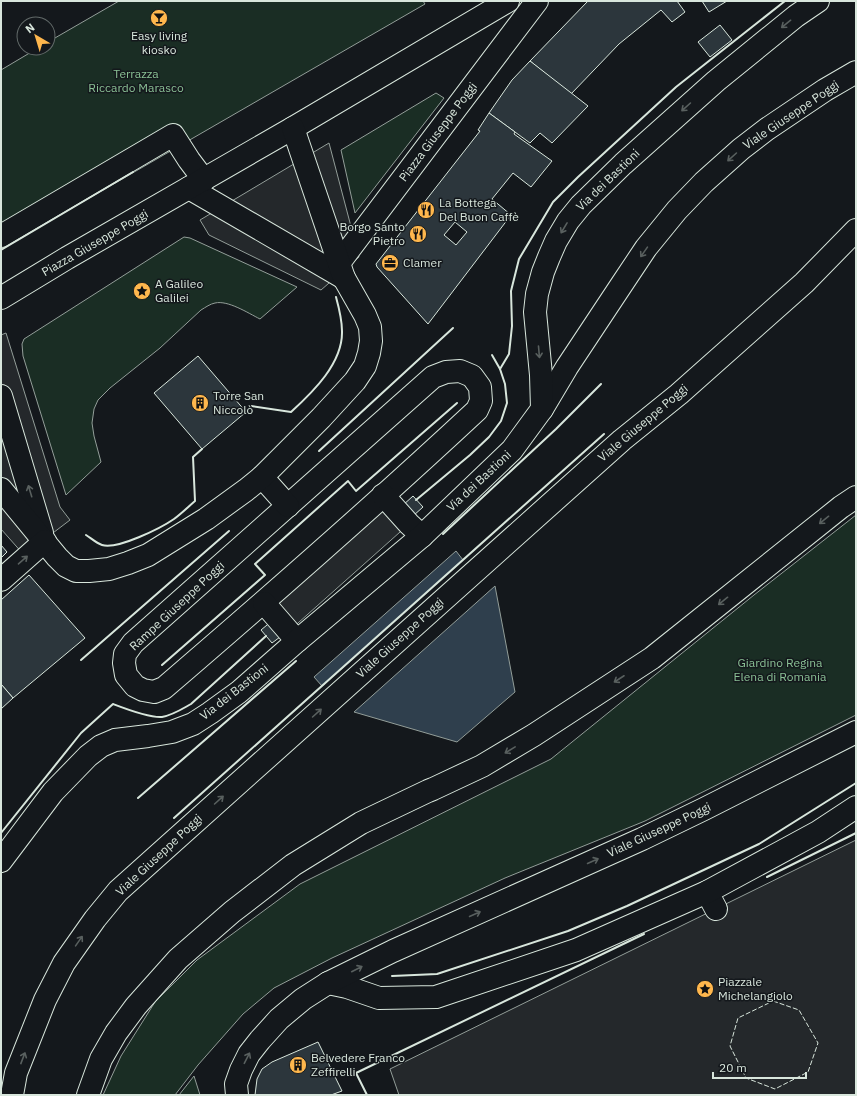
<svg xmlns="http://www.w3.org/2000/svg" width="857" height="1096" font-family="'IBM Plex Sans',sans-serif">
<style>
.green{fill:#1a2d24;stroke:#939e99}
.parking{fill:#24282b;stroke:#939e99}
.water{fill:#2f3f4d;stroke:#939e99}
.building{fill:#2c363c;stroke:#d8e6dc;fill-rule:evenodd}
.lines{fill:none;stroke-linecap:round;stroke-linejoin:round}
.minor-casing{stroke:#d8e6dc;stroke-width:24}
.minor{stroke:#14181c;stroke-width:22}
.fence{stroke:#d8e6dc;stroke-width:1;stroke-dasharray:5 2;stroke-linecap:butt}
.wall{stroke:#d8e6dc;stroke-width:2}
.oneway{stroke:#59605f}
.labels{text-anchor:middle;stroke-width:3;stroke-linejoin:round;paint-order:stroke}
.poi-label{font-size:12px;fill:#d8e6dc;stroke:#14181c;text-anchor:start}
.park-label{font-size:12px;fill:#8ac095;stroke:#14181c}
.street-label{font-size:12px;fill:#d8e6dc;stroke:#14181c}
</style>
<rect width="100%" height="100%" fill="#14181c"/>
<g class="green">
<path d="M119,1H423L425,4L1,249V70L38,48H48V42Z"/>
<path d="M436,93L444,98L355,213L341,150Z"/>
<path d="M184,237L190,238L297,287L260,319C248,313 228,300 215,303C210,304 206,307 201,310L160,348L110,388L98,400L94,409L92,423L94,436L101,462L66,495L23,356L22,344L24,339Z"/>
<path d="M856,515V715L645,821L505,878L332,958L274,988L243,1014L198,1065L175,1095H103L121,1056L155,1002L197,960L300,884L551,759L754,595Z"/>
<path d="M194,1076L200,1095H179Z"/>
</g>
<g class="parking">
<path d="M329,143L359,257L321,290L209,235L200,220Z"/>
<path d="M6,333L60,507L70,520L24,555L1,529V335Z"/>
<path d="M383,495L409,524L289,631L264,603Z"/>
<path d="M856,840V1095H399L390,1069Z"/>
</g>
<g class="water">
<path d="M456,551L463,560L322,686L314,677Z"/>
<path d="M495,586L515,692L457,742L354,712Z"/>
</g>
<g class="building">
<path d="M588,1H677L685,12L672,22L661,10L619,44L571,94L530,61Z"/>
<path d="M702,1H727L709,12Z"/>
<path d="M720,25L732,40L710,57L698,42Z"/>
<path d="M530,61L588,106L552,143L540,133L530,143L489,113L512,80Z"/>
<path d="M489,113L515,132L514,134L552,161L531,187L513,173L492,199L511,215L428,324L377,267L376,264L480,131L478,130ZM455,222L467,232L456,245L444,235Z"/>
<path d="M198,356L246,412L202,449L154,393Z"/>
<path d="M413,496L423,507L413,516L402,506Z"/>
<path d="M1,545L7,552L1,558Z"/>
<path d="M29,575L85,638L13,698L1,684V600Z"/>
<path d="M273,620L284,634L272,643L261,630Z"/>
<path d="M1,684L13,698L1,709Z"/>
<path d="M318,1042L342,1091L331,1095H255L257,1079L262,1069L272,1062Z"/>
</g>
<g class="lines">
<defs>
<g id="minor">
<path d="M189,188L344,278"/>
<path d="M1,236L173,135L189,160L204,180"/>
<path d="M339,263L537,1"/>
<path d="M1,298L67,258L293,128L508,1"/>
<path d="M460,371L472,376L480,387L481,401L477,410C375,505 270,597 164,688L154,692L143,690L135,686L126,675L124,663L125,654L133,643L433,377L446,372Z"/>
<path d="M1,396L42,533"/>
<path d="M542,409L567,367L622,284L646,248L677,210L704,182L741,149L767,129L825,90L856,72"/>
<path d="M262,477L288,506"/>
<path d="M1,489L57,557L66,566L76,571H89L109,569L128,563L148,555L206,519L246,490L262,477L321,418L355,381L365,366L369,353L371,341L370,327L365,315L344,278L293,128"/>
<path d="M383,495L409,524L422,536"/>
<path d="M1,580L45,541"/>
<path d="M264,603L297,641"/>
<path d="M1,861L53,792L88,756L101,746L115,740L148,736L172,732L193,724L210,713L239,692L297,641L422,536L512,450L542,409L541,375L535,312L537,294L543,272L549,257L556,241L568,221L581,205L623,164L716,81L796,16L818,1"/>
<path d="M707,892L716,909"/>
<path d="M328,983L347,987L379,998L436,997L576,950L707,892L818,832L856,807"/>
<path d="M12,1095L16,1073L45,1000L64,963L95,919L118,891L166,848L622,440L679,394L804,283L856,230"/>
<path d="M88,1095L101,1059L116,1033L136,1006L178,959L232,912L293,865L361,823L428,791L433,789L482,766L534,735L652,658L841,507L856,497"/>
<path d="M237,1095L236,1084L241,1070L249,1054L260,1040L279,1019L303,999L328,983L393,951L642,839L704,809L856,732"/>
</g>
</defs>
<use href="#minor" class="minor-casing"/>
<use href="#minor" class="minor"/>
<path class="fence" d="M773,1001L799,1010L818,1043L808,1072L775,1089L746,1078L730,1046L738,1018Z"/>
<g class="wall">
<path d="M1,250L133,172"/>
<path d="M500,369L509,354L512,326L511,291L519,259L553,202L578,177L676,87L785,1"/>
<path d="M246,412L251,406L291,412C313,392 343,363 342,331C342,319 339,308 336,297"/>
<path d="M319,451L453,328"/>
<path d="M416,500L470,455L489,437L501,421L507,403L505,384L500,369L492,355"/>
<path d="M443,534L556,429L601,384"/>
<path d="M86,535C91,538 96,543 102,545C117,550 161,528 174,519C181,514 188,507 195,501L193,457L202,449"/>
<path d="M81,660L229,531"/>
<path d="M162,665L265,575L255,564L348,481L356,491L457,403"/>
<path d="M138,798L296,661"/>
<path d="M174,818L604,434"/>
<path d="M1,833L81,733L113,704C126,709 149,718 162,717C173,715 182,709 191,704L266,636"/>
<path d="M767,877L856,833"/>
<path d="M392,976L437,974L568,931L627,906L759,844L856,783"/>
<path d="M367,1095L356,1073L644,934"/>
</g>
</g>
<defs><path id="oneway-shaft" d="M-6 0H5M1.5-3L5.5 0L1.5 3" fill="none" stroke-width="1.6" stroke-linecap="round" stroke-linejoin="round"/></defs>
<g class="oneway">
<use href="#oneway-shaft" transform="translate(786 24) rotate(141)"/>
<use href="#oneway-shaft" transform="translate(686 107) rotate(138)"/>
<use href="#oneway-shaft" transform="translate(732 157) rotate(138)"/>
<use href="#oneway-shaft" transform="translate(564 228) rotate(121)"/>
<use href="#oneway-shaft" transform="translate(644 252) rotate(125)"/>
<use href="#oneway-shaft" transform="translate(539 352) rotate(85)"/>
<use href="#oneway-shaft" transform="translate(30 491) rotate(-107)"/>
<use href="#oneway-shaft" transform="translate(824 520) rotate(141)"/>
<use href="#oneway-shaft" transform="translate(23 560) rotate(-41)"/>
<use href="#oneway-shaft" transform="translate(723 601) rotate(141)"/>
<use href="#oneway-shaft" transform="translate(619 679) rotate(147)"/>
<use href="#oneway-shaft" transform="translate(317 713) rotate(-42)"/>
<use href="#oneway-shaft" transform="translate(510 750) rotate(149)"/>
<use href="#oneway-shaft" transform="translate(219 800) rotate(-42)"/>
<use href="#oneway-shaft" transform="translate(593 861) rotate(-24)"/>
<use href="#oneway-shaft" transform="translate(475 914) rotate(-24)"/>
<use href="#oneway-shaft" transform="translate(79 941) rotate(-55)"/>
<use href="#oneway-shaft" transform="translate(357 969) rotate(-27)"/>
<use href="#oneway-shaft" transform="translate(23 1058) rotate(-69)"/>
<use href="#oneway-shaft" transform="translate(247 1058) rotate(-63)"/>
</g>
<defs>
<symbol id="bar-disc" viewBox="-11 -11 22 22"><circle r="9.5" fill="#ffb74d" stroke="#14181c"/><path d="M-6-5H6L.8 .8V4.5H3.5V6h-7V4.5H-.8V.8Z" fill="#111"/></symbol>
<symbol id="restaurant-disc" viewBox="-11 -11 22 22"><circle r="9.5" fill="#ffb74d" stroke="#14181c"/><path d="M-5-6h1v4h1v-4h1v4h1v-4h1v5L-1.5 .5V6h-2V.5L-5-1ZM5-6V6H3V1.5H1.5Q1.5-4 5-6Z" fill="#111"/></symbol>
<symbol id="office-disc" viewBox="-11 -11 22 22"><circle r="9.5" fill="#ffb74d" stroke="#14181c"/><path d="M-6-3h4V-5.5h4V-3h4V5H-6ZM-1-4.5V-3h2v-1.5ZM-6 0V1H6V0Z" fill="#111"/></symbol>
<symbol id="sight-disc" viewBox="-11 -11 22 22"><circle r="9.5" fill="#ffb74d" stroke="#14181c"/><path d="M0-6L1.8-2.2L6-1.7L2.9 1.2L3.7 5.4L0 3.3L-3.7 5.4L-2.9 1.2L-6-1.7L-1.8-2.2Z" fill="#111"/></symbol>
<symbol id="building-disc" viewBox="-11 -11 22 22"><circle r="9.5" fill="#ffb74d" stroke="#14181c"/><path d="M-4-6H4V6H1V3H-1V6H-4ZM-2.5-4.3h1.7v1.8h-1.7ZM.8-4.3h1.7v1.8H.8ZM-2.5-1h1.7V.8h-1.7ZM.8-1h1.7V.8H.8Z" fill="#111"/></symbol>
</defs>
<g fill-rule="evenodd">
<use href="#bar-disc" x="149" y="8" width="20" height="20"/>
<use href="#restaurant-disc" x="416" y="200" width="20" height="20"/>
<use href="#restaurant-disc" x="408" y="224" width="20" height="20"/>
<use href="#office-disc" x="380" y="253" width="20" height="20"/>
<use href="#sight-disc" x="132" y="281" width="20" height="20"/>
<use href="#building-disc" x="190" y="393" width="20" height="20"/>
<use href="#sight-disc" x="695" y="979" width="20" height="20"/>
<use href="#building-disc" x="288" y="1055" width="20" height="20"/>
</g>
<g class="labels">
<g class="poi-label">
<text x="159" y="40" text-anchor="middle">Easy living<tspan x="159" dy="14">kiosko</tspan></text>
<text x="439" y="207">La Bottega<tspan x="439" dy="14">Del Buon Caffè</tspan></text>
<text x="405" y="231" text-anchor="end">Borgo Santo<tspan x="405" dy="14">Pietro</tspan></text>
<text x="403" y="267">Clamer</text>
<text x="155" y="288">A Galileo<tspan x="155" dy="14">Galilei</tspan></text>
<text x="213" y="400">Torre San<tspan x="213" dy="14">Niccolò</tspan></text>
<text x="718" y="986">Piazzale<tspan x="718" dy="14">Michelangiolo</tspan></text>
<text x="311" y="1062">Belvedere Franco<tspan x="311" dy="14">Zeffirelli</tspan></text>
</g>
<g class="park-label">
<text x="136" y="78">Terrazza<tspan x="136" dy="14">Riccardo Marasco</tspan></text>
<text x="780" y="667">Giardino Regina<tspan x="780" dy="14">Elena di Romania</tspan></text>
</g>
<g class="street-label">
<text transform="translate(791 115) rotate(-34)" y="4">Viale Giuseppe Poggi</text>
<text transform="translate(438 132) rotate(-53)" y="4">Piazza Giuseppe Poggi</text>
<text transform="translate(608 180) rotate(-44)" y="4">Via dei Bastioni</text>
<text transform="translate(95 243) rotate(-30)" y="4">Piazza Giuseppe Poggi</text>
<text transform="translate(643 423) rotate(-40)" y="4">Viale Giuseppe Poggi</text>
<text transform="translate(479 481) rotate(-43)" y="4">Via dei Bastioni</text>
<text transform="translate(177 606) rotate(-43)" y="4">Rampe Giuseppe Poggi</text>
<text transform="translate(400 638) rotate(-42)" y="4">Viale Giuseppe Poggi</text>
<text transform="translate(234 692) rotate(-38)" y="4">Via dei Bastioni</text>
<text transform="translate(659 830) rotate(-25)" y="4">Viale Giuseppe Poggi</text>
<text transform="translate(159 855) rotate(-43)" y="4">Viale Giuseppe Poggi</text>
</g>
</g>
<rect width="857" height="1096" fill="none" stroke="#d8e6dc" stroke-width="4"/>
<g transform="translate(36 36) rotate(322)"><circle r="19" fill="#14181c" stroke="#626a69"/>
<path d="M0-3L7 15L0 10L-7 15Z" fill="#ffb74d"/>
<text y="-6" font-size="11" font-weight="bold" text-anchor="middle" fill="#d8e6dc">N</text>
</g>
<path d="M713 1072v6h93v-6" fill="none" stroke="#d8e6dc" stroke-width="2"/>
<text x="719" y="1072" font-size="12" fill="#d8e6dc" stroke="#14181c" stroke-width="3" paint-order="stroke">20 m</text>
</svg>
